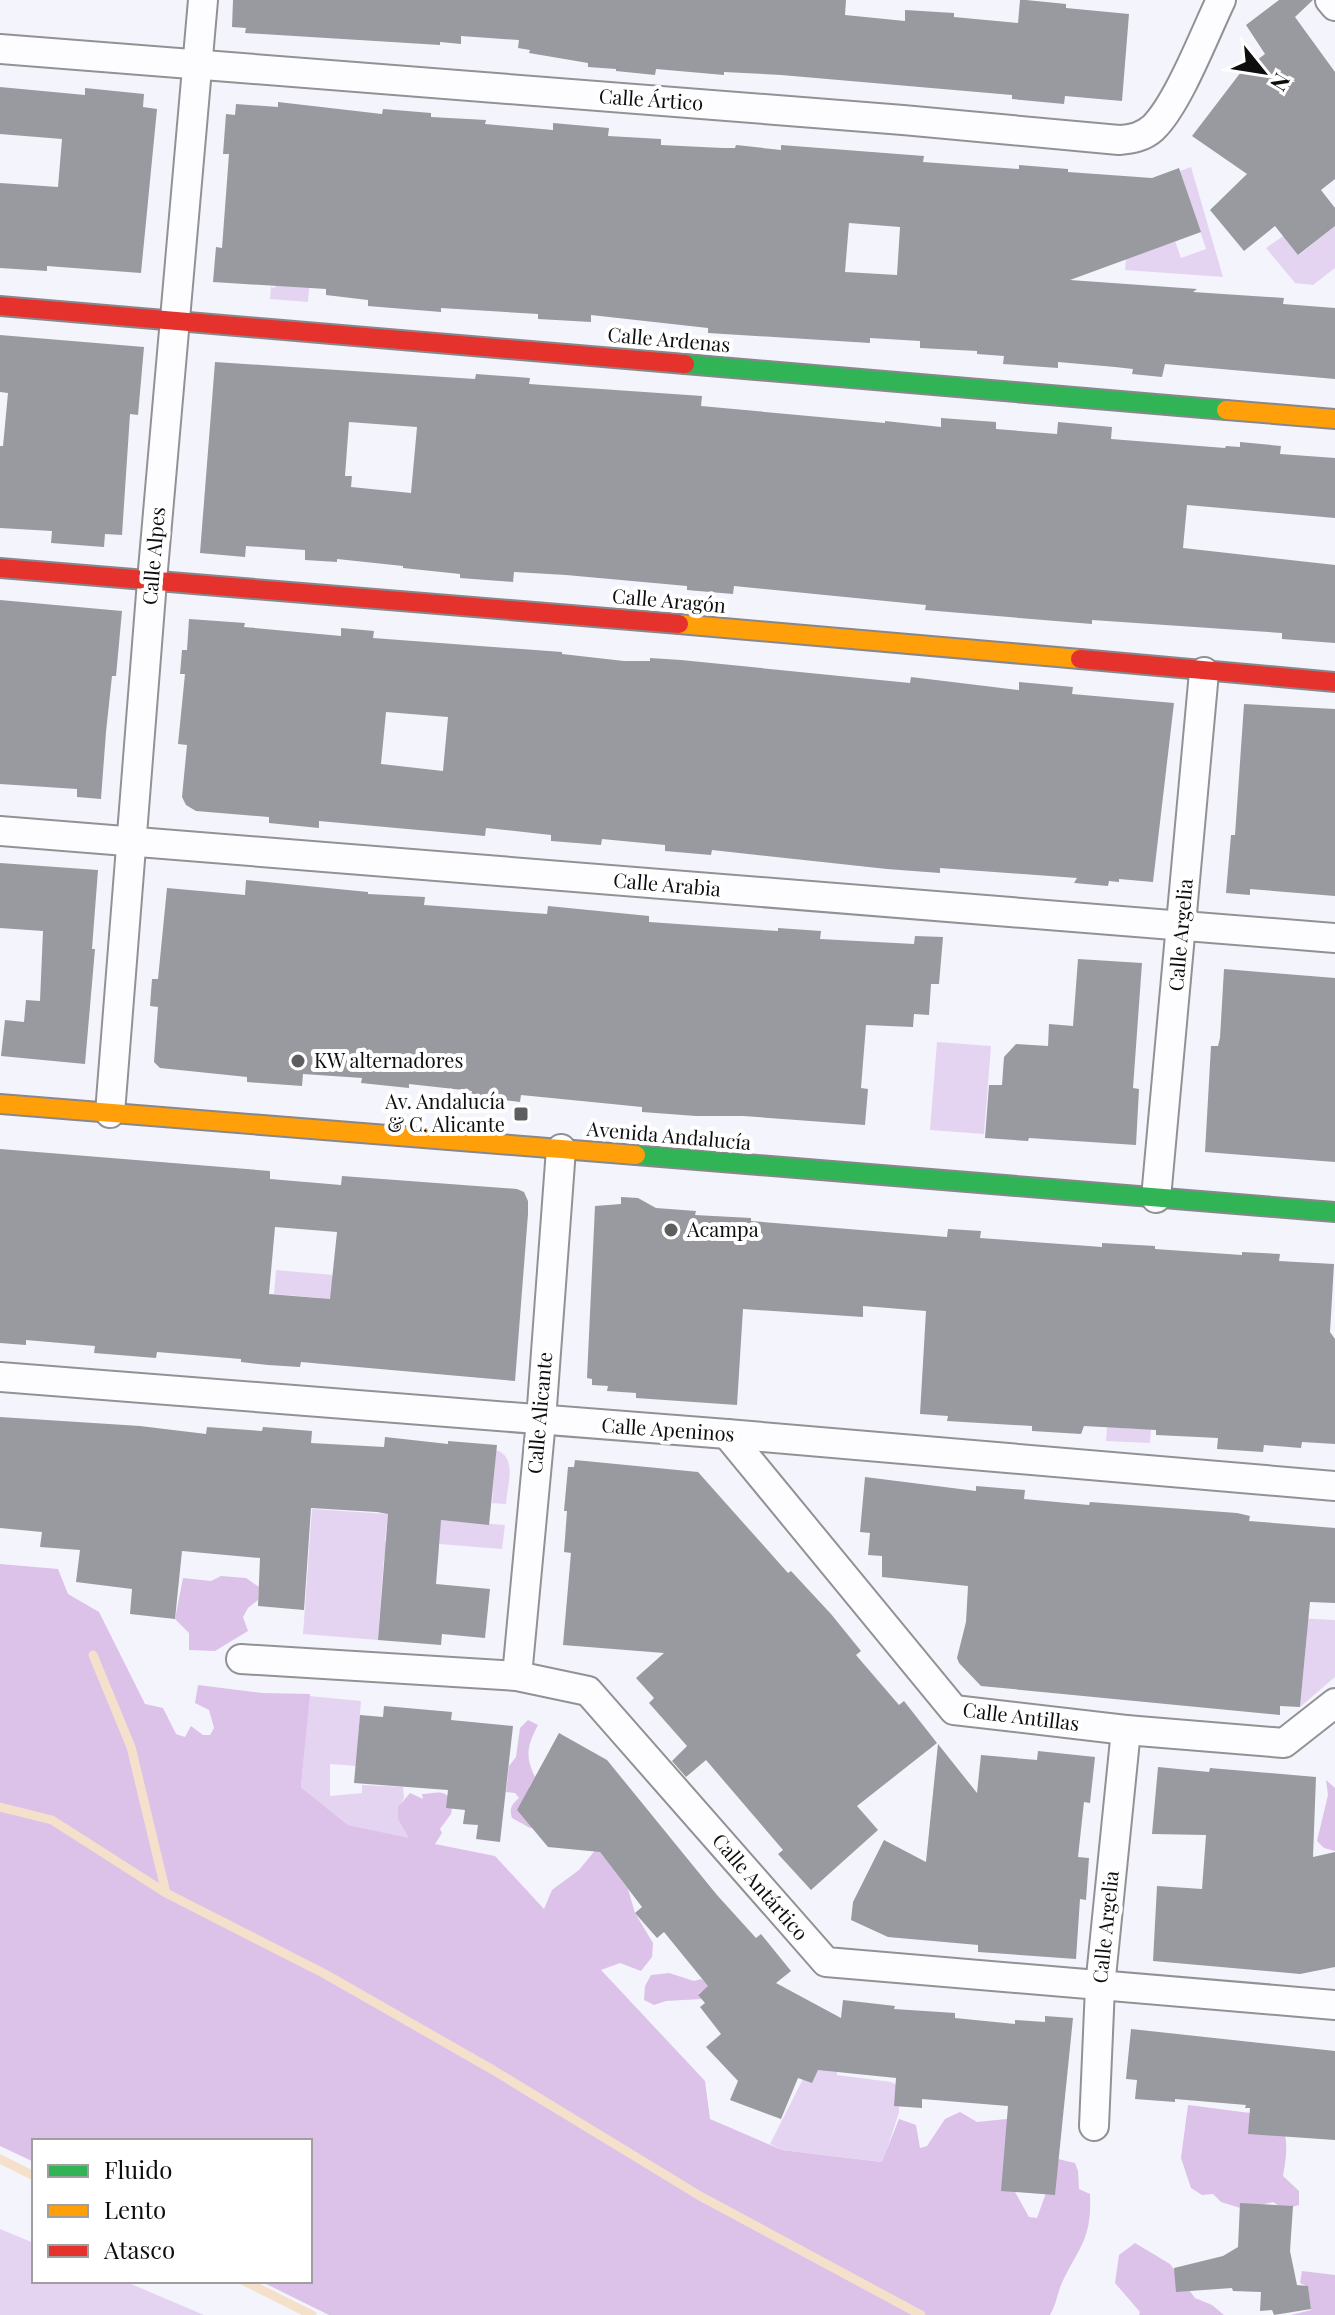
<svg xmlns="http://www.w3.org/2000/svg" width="1335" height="2315" font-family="'Playfair Display',serif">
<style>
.green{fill:#e5d4f1}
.forest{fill:#dcc2e9}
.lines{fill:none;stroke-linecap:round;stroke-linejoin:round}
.stream{stroke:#f5e0cb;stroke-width:9}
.building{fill:#999a9f;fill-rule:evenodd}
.street-casing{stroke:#929295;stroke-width:32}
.fast-casing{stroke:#88888c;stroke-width:22}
.slow-casing{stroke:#88888c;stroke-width:22}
.jam-casing{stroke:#88888c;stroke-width:22}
.street{stroke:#fdfdff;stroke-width:28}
.fast{stroke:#30b455;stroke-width:18}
.slow{stroke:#ff9f0a;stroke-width:18}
.jam{stroke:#e5322d;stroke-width:18}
.poi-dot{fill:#5e5e61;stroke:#fff;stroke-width:3}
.labels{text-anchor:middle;stroke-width:8;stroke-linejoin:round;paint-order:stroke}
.street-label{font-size:20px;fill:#0e0e0e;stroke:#fff}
.poi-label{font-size:20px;fill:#0e0e0e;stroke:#fff;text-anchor:start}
</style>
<rect width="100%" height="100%" fill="#f4f4fc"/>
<g class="green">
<path d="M1191,167L1223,277L1125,270L1128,238L1175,241L1181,258L1206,249L1180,171Z"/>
<path d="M1335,226V268L1313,285L1295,283L1266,248L1289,232V243L1299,255Z"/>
<path d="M312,254L308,302L270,299L271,287L274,288Z"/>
<path d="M937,1042L991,1046L984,1134L930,1130Z"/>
<path d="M276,1270L333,1275L323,1364L315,1363L320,1298L274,1294Z"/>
<path d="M1157,1344L1150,1443L1106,1441L1107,1427L1137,1429Z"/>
<path d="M496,1450C518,1457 507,1486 506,1504L492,1503Z"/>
<path d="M312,1509L388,1514L385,1541L436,1546L441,1520L505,1525L502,1549L439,1544L438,1561L384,1557L378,1640L303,1634Z"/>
<path d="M1275,1617L1335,1620V1677L1300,1707L1307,1633Z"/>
<path d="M309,1696L361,1701L356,1766L330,1764V1796L362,1793V1785L403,1787L404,1798C393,1815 403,1822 410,1839L348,1825L301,1787Z"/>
<path d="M839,2040L837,2075L891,2082L899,2086V2112L883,2162L782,2150L770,2144L803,2079L822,2062Z"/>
<path d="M0,2229L34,2243V2281H124L204,2315H0Z"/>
</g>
<g class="forest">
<path d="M0,1564L58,1569L68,1594L99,1612L145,1704L163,1708L176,1734L185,1737L191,1726L203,1735H210L214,1728L209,1710L195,1703L198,1685L263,1693L310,1694L301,1787L348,1825L409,1838L398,1819V1807L410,1793L423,1799L422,1794C438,1793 444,1788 453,1803L451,1814L440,1829L442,1833L435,1844L495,1856L544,1909L552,1890L579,1870L597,1848L628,1889L635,1913L653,1943L652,1957L641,1971L620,1963L601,1970L705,2081L710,2119L782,2150L882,2162L899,2119L916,2125L920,2148L927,2146L945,2119L960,2112L977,2122L1007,2119L1015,2192L1029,2217L1037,2218L1058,2159L1075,2163L1078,2171L1079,2189L1090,2194C1092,2241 1079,2246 1061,2285C1057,2295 1056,2305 1050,2315H329L260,2281H310V2141H34V2162L0,2146Z"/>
<path d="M221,1576L246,1578L259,1587L258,1600L248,1608L243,1617L248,1631L215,1651L189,1650V1633L175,1619L183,1578L211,1581Z"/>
<path d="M528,1720L538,1725C527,1746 525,1756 535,1777L529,1787L552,1803L539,1828H530L512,1818C509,1808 512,1804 519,1798L515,1793L506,1792L509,1766L516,1757L520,1728Z"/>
<path d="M1326,1780L1335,1788V1851L1324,1848L1317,1841L1328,1795Z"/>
<path d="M669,1973L694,1981L701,1979L710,1985L698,1994L701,1999L666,2001L654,2005L644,2000L645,1986L651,1975Z"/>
<path d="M1188,2105L1250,2113L1285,2136C1288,2147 1285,2165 1283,2176L1299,2191V2205L1284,2209L1273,2202L1260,2205L1250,2211L1221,2202L1213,2194L1202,2195L1191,2188L1181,2158Z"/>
<path d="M1135,2243L1170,2264L1195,2298L1212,2305L1224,2315H1139L1140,2312L1115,2283L1119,2255Z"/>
<path d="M1302,2271L1335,2275V2315H1291L1311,2310L1308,2287L1300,2283Z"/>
</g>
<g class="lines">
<g class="stream">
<path d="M93,1655L131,1747L166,1893"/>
<path d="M0,1807L52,1820L166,1893L325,1974L493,2070L700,2196L921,2315"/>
<path d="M0,2159L34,2176"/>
<path d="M244,2281L312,2315"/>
</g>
</g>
<g class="building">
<path d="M233,0H846L845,15L905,21V10L954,13V17L1018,23L1020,0H1026L1066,4V8L1129,14L1122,101L1065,96L1064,104L1012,99V95L781,75L724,72V75L656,69L655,75L616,71V69L588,67V63L529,53L530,50L518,48L519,40L461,36V44L440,42V45L245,33L246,28L232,27Z"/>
<path d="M1279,0H1313L1295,17L1335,72V179L1321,190L1335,208V226L1298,255L1275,226L1244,251L1210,210L1247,174L1192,136L1241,72L1265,54L1246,25Z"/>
<path d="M0,87L85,95V88L144,94L143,107L157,109L141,273L47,266V271L0,268V183L58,187L62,139L0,134Z"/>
<path d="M278,102L382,114L383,109L431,113V117L486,120L485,124L553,130V123L609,128L608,136L661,139V145L723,148H735L736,145L781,150V145L924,156L923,162L1019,169V165L1068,169V172L1152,178L1179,168L1201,232L1070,280L1197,289L1193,292L1284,298L1283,304L1335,308V379L1165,364L1162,377L1132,374L1133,369L1115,367L1058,362V368L1003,364L1004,356L977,354V351L920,348V341L870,338V343L708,333V328L591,315V322L538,319V314L441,308V312L368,306V300L326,295V289L213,282L216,247L222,248L229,154H223L226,114L235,115L236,104L278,107ZM849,223L900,227L897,275L845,272Z"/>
<path d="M0,335L144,347L138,415L130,414L122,535L105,534L104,547L51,543L52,531L0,528V446H3L8,393L0,392Z"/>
<path d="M215,362L475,379L476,374L530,378L529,384L702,396L701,406L885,423V421L941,427V418L996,422V429L1057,434L1058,422L1112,427L1111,439L1225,448L1226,446L1240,447V442L1281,446L1280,454L1335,458V518L1187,505L1183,548L1335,565V643L1282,639V633L1092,620V624L925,610L926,605L734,586L733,594L687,590V586L566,575L514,572L513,582L460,578V574L403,568V566L337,559V562L305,560V550L246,546L245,557L200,553ZM349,422L417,427L411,493L351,487L352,476H345Z"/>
<path d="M0,600L122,611L116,676H112L106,732L101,799L77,797V789L0,784Z"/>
<path d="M189,619L245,623L244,627L341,636V628L374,631L373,638L562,652V654L624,661H650V658L681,660L910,683L911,677L1019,690V682L1073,687L1072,694L1174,703L1153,882L1119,879V882L1109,881L1108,886L1074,883L1077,878L940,868V873L887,869L712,850L711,855L665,851V845L602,839L601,845L551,841V835L486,828L485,836L319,821V828L269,823V817L196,811L186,805L182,797L187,745L178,744L185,674H180L182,650H187ZM386,712L448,717L443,771L381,764Z"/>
<path d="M1244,704L1335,709V896L1250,889V895L1226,893L1231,835H1235Z"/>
<path d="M0,863L98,870L92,949H95L85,1064L1,1056L5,1020L24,1022L26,1000L40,1001L43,931L0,928Z"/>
<path d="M246,880L368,892V894L425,897L424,905L547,914L548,906L649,916V922L778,931V928L821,931L820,939L914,944L915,936L943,937L939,984H931L929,1015L914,1014L913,1027L866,1025L861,1088L868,1089L865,1125L743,1116H696L642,1112V1107L521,1095L520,1102L471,1096L472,1091L409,1084V1088L361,1083L362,1078L303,1074L302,1086L247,1082V1077L160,1068L154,1062L158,1007L150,1006L152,979H158L167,888L245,895Z"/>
<path d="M1078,959L1142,963L1133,1088L1139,1089L1136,1145L1029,1138L1028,1141L985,1138L989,1085H1002L1004,1057L1016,1044L1048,1046L1049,1024L1073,1026Z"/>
<path d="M1224,969L1335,978V1162L1205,1152L1211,1046H1218L1220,1038Z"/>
<path d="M0,1149L270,1171V1179L341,1185L342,1176L517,1189L524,1192L528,1201V1214L515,1381L301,1362L300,1367L268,1365L241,1362V1359L157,1352L156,1358L94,1353L95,1346L26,1340V1345L0,1343ZM275,1227L337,1232L330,1299L269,1294Z"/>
<path d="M621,1197L638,1198L656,1208L696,1211L695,1215L751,1218V1221L947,1237L948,1229L981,1231L980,1238L1102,1247V1243L1155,1246V1249L1242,1255V1252L1280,1254L1279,1261L1334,1264L1330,1332L1335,1339V1444L1302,1442L1301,1448L1264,1445L1263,1452L1217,1449L1218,1438L1156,1435V1430L1084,1426L1081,1434L1032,1431V1426L947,1421L948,1416L920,1414L926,1311L863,1306V1317L743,1309L737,1405L636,1398V1393L607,1391L608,1386L592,1385V1379L587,1378L595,1206L621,1204Z"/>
<path d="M0,1417L140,1426L206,1434L207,1427L262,1431L263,1427L312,1431L311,1443L384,1447L385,1437L448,1444V1441L497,1445L489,1525L441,1520L436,1584L490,1589L485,1638L442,1634L441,1645L378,1640L388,1514L377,1512L311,1508L304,1610L258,1606L260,1558L182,1551L175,1619L130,1614L132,1589L76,1582L80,1550L40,1547L42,1532L0,1528Z"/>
<path d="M575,1460L698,1472L788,1573L791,1571L831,1614L861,1651L856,1655L899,1705L904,1701L937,1743L857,1806L878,1830L811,1890L778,1854L783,1850L706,1760L686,1777L672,1761L687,1746L649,1703L654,1698L636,1678L664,1653L563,1645L571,1553L564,1552L567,1511H564L568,1467H574Z"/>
<path d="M865,1477L976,1491V1486L1025,1490L1024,1499L1089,1505L1090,1502L1237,1513L1250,1516L1249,1521L1335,1528V1603L1310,1602L1300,1707L1280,1706V1715L981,1686L959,1663L957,1658L966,1622L968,1586L882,1577V1556L868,1555L870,1533L860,1532Z"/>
<path d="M384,1706L452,1712L451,1720L513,1726L500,1842L476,1839L478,1825L463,1824L465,1810L446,1808L448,1790L354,1783L360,1715L383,1717Z"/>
<path d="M559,1733L607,1760L717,1895L756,1938L761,1934L791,1971L776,1983L841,2018L843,2000L895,2006L894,2009L955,2013V2018L1015,2024V2020L1045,2022V2016L1073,2018L1055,2195L1001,2191L1008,2106L922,2099V2108L894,2106L896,2078L818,2070L812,2083L798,2078L781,2119L730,2100L738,2081L706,2047L721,2034L700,2007L705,2003L698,1995L708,1986L664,1932L657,1938L635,1913L642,1907L600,1852L548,1847L517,1810Z"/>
<path d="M938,1744L977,1793L981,1755L1037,1760L1038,1751L1095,1757L1090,1803L1084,1802L1078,1857L1089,1858L1086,1900L1080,1899L1076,1959L978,1952V1945L888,1937L851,1920L853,1902L884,1840L926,1862Z"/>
<path d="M1158,1767L1209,1772L1210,1768L1316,1777L1313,1857L1335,1852V1967L1300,1974L1153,1961L1157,1886L1202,1889L1206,1835L1152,1834Z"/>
<path d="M1131,2029L1335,2051V2140L1248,2134L1250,2108H1245L1246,2105L1175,2099V2102L1135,2099L1137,2080L1126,2079Z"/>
<path d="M1240,2203L1293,2206L1290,2251L1297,2285L1308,2286L1311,2309L1274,2315L1272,2310L1260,2311L1261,2292L1233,2291L1232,2288L1176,2292L1174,2268L1223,2256L1238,2247Z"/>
</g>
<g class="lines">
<defs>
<g id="street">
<path d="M1330,0L1335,6"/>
<path d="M0,49L903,120L1119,140C1132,139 1143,137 1153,128C1178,104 1205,33 1221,0"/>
<path d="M0,831L1335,938"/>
<path d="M110,1113L152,581L203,0"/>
<path d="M1156,1198L1204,672"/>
<path d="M0,1377L727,1434L1335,1486"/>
<path d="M727,1434L954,1710L1126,1730L1284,1743L1335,1703"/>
<path d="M241,1659L517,1676L588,1691L826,1962L1335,2005"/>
<path d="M517,1676L541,1420L561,1149"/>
<path d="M1094,2126L1100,1987L1126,1730"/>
</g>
<g id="fast">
<path d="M685,364L1226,410"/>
<path d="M636,1155L1335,1212"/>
</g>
<g id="slow">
<path d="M1226,410L1335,419"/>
<path d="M679,624L1080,659"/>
<path d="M0,1104L636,1155"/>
</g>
<g id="jam">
<path d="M0,306L685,364"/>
<path d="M0,568L679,624"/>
<path d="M1080,659L1335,682"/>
</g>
</defs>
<use href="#street" class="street-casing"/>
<use href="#fast" class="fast-casing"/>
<use href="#slow" class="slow-casing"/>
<use href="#jam" class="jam-casing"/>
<use href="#street" class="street"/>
<use href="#fast" class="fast"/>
<use href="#slow" class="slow"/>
<use href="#jam" class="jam"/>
</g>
<g class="poi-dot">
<circle cx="298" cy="1061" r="8"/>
<rect x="513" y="1106" width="16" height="16" rx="4"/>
<circle cx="671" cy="1230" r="8"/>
</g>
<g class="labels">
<g class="street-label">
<text transform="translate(651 100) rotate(4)" y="7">Calle Ártico</text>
<text transform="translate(669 340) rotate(5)" y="7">Calle Ardenas</text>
<text transform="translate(154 556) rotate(-85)" y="7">Calle Alpes</text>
<text transform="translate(669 601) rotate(5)" y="7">Calle Aragón</text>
<text transform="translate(667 885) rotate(5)" y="7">Calle Arabia</text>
<text transform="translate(1181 935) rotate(-85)" y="7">Calle Argelia</text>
<text transform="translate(669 1136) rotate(5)" y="7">Avenida Andalucía</text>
<text transform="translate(540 1413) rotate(-85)" y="7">Calle Alicante</text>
<text transform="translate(668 1430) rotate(4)" y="7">Calle Apeninos</text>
<text transform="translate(1021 1717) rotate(7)" y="7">Calle Antillas</text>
<text transform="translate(760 1887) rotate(49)" y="7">Calle Antártico</text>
<text transform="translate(1106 1927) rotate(-84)" y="7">Calle Argelia</text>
</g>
<g class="poi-label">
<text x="314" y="1068">KW alternadores</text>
<text x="505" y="1109" text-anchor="end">Av. Andalucía<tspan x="505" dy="23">&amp; C. Alicante</tspan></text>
<text x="687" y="1237">Acampa</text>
</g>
</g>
<rect x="32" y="2139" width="280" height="144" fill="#ffffff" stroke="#9f9f9f" stroke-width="2"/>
<rect x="48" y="2165" width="40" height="12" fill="#30b455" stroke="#9f9f9f" stroke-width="2"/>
<text x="104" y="2179" font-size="24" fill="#0e0e0e">Fluido</text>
<rect x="48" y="2205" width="40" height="12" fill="#ff9f0a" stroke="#9f9f9f" stroke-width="2"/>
<text x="104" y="2219" font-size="24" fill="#0e0e0e">Lento</text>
<rect x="48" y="2245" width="40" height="12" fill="#e5322d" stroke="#9f9f9f" stroke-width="2"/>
<text x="104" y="2259" font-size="24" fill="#0e0e0e">Atasco</text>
<g transform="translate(1263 72) rotate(120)" stroke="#ffffff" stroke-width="6" paint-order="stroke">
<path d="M0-6L14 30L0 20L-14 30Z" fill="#0e0e0e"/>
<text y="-12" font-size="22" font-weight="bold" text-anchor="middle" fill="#0e0e0e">N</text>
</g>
</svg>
